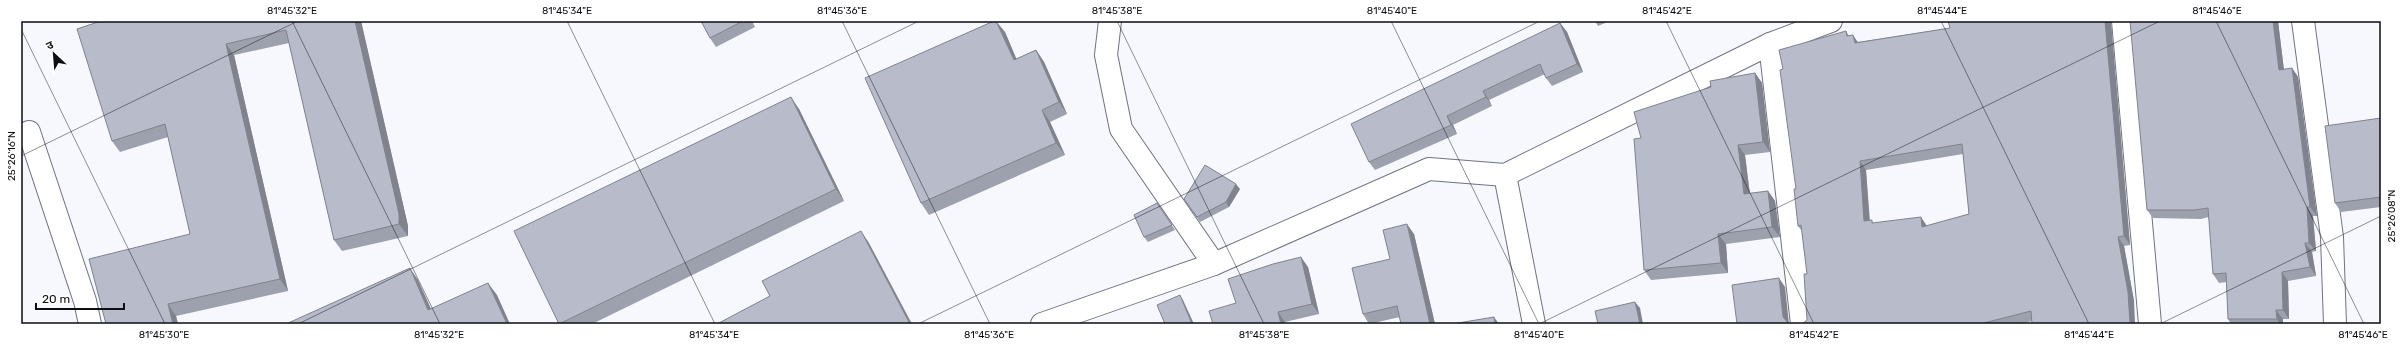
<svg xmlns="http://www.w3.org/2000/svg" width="2402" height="345" font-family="Rubik,'Noto Sans Devanagari',sans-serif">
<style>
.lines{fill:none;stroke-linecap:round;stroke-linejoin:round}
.street-casing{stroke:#6f7380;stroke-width:24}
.secondary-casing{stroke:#6f7380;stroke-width:24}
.street{stroke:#fff;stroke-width:22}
.secondary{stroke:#fff;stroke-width:22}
.wall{fill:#9da1ae;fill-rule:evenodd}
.shaded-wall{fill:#80838d}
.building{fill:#b7bbca;stroke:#80838d;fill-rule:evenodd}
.ticks{fill:none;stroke:#0c0d12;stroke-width:1;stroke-opacity:0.45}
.neatline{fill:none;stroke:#0c0d12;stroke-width:1.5}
.ticks-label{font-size:10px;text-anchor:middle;fill:#0c0d12}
</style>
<rect width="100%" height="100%" fill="#f6f8fe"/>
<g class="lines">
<defs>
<g id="street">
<path d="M1110,21L1106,55L1121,129L1214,264"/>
<path d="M2123,21L2150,324"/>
<path d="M2303,21L2332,237L2335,324"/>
<path d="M1770,44L1802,324"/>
<path d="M21,136L29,132L85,301L90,324"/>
<path d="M1505,175L1534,324"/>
</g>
<path id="secondary" d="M1042,324L1214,264L1429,169L1505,175L1770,44L1831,21"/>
</defs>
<use href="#street" class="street-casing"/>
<use href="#secondary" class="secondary-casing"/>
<use href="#street" class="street"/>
<use href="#secondary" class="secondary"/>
</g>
<g class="wall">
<path d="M101,21H361L408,226V236L342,251L334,240L289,43L234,55L288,291L176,316L178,324H106L190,234L168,137L120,152L112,141Z"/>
<path d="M701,21H752L755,27L716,47L710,38Z"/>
<path d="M1595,21H1610L1598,26Z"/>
<path d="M1948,21H2111V22L2130,245L2124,246L2134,301L2032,321L2021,324H1802L1807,320V274L1802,231L1798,226L1796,189L1783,69L1846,31L1849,36L1858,42L1950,28ZM1963,154L1969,214L1927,226L1874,223L1870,220L1866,170Z"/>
<path d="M2278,21L2284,70L2292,68L2298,77L2317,216H2313L2316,251L2312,252L2316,276L2288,281L2289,319H2283V324H2231L2228,319L2227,282L2219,283L2213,274L2209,217L2201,219L2153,218L2147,210Z"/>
<path d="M1560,23L1567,32L1583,72L1552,86L1546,78L1545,74L1489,100L1492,106L1453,125L1457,134L1375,170L1369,162Z"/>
<path d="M1005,32L1016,59L1036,50L1044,62L1067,114L1050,122L1065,155L929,215L921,203Z"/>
<path d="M1755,73L1762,83L1770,152L1745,155L1750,194L1768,191L1775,201L1780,237L1726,244L1728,273L1651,280L1644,270L1641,138L1711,87Z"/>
<path d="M799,109L844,201L592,324H559Z"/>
<path d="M2381,118V207L2341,212L2335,203Z"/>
<path d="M1240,189L1229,207L1200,222L1184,199Z"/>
<path d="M1157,203L1175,230L1148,242L1144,237Z"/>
<path d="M1414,234L1435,324H1401L1400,317L1369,324L1363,314L1390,259Z"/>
<path d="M1308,267L1319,314L1285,322V324H1213Z"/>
</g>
<g class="shaded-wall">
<path d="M355,21H361L408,226V236L399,224Z"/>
<path d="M996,21L1005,32L1022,72L1014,60Z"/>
<path d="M2105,21H2111V22L2130,245L2124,236Z"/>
<path d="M2273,21H2278L2285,79L2279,70Z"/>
<path d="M1560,23L1567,32L1583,72L1577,64Z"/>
<path d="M1853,35L1859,44L1855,43Z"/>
<path d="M226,44L234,55L288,291L280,279Z"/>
<path d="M1036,50L1044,62L1067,114L1059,102Z"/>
<path d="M2292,68L2298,77L2317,216L2310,207Z"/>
<path d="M1755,73L1762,83L1770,152L1763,142Z"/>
<path d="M1483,91L1489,100L1492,106L1486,97Z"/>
<path d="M791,97L799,109L844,201L836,189Z"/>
<path d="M1042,110L1050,122L1065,155L1056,143Z"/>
<path d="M1447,116L1453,125L1457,134L1451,125Z"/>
<path d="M1738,145L1745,155L1751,204L1744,194Z"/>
<path d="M1860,161L1866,170L1870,230L1864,221Z"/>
<path d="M1236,184L1240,189L1229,207L1226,202Z"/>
<path d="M1768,191L1775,201L1780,237L1772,227Z"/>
<path d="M2307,207L2313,216L2316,251L2309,243Z"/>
<path d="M1921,217L1927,226L1922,227Z"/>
<path d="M1407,224L1414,234L1435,324H1430Z"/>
<path d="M861,231L869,243L912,324H910Z"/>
<path d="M1718,234L1726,244L1728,273L1721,263Z"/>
<path d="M2118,237L2124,246L2134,301L2135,324H2130Z"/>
<path d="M2305,243L2312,252L2316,276L2310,267Z"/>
<path d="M1301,257L1308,267L1319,314L1312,304Z"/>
<path d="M410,268L418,280L437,322L428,310Z"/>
<path d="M2282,272L2288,281L2289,319L2283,310Z"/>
<path d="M1779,278L1785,287L1789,324H1788L1783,317Z"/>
<path d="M488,283L497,295L510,324H507Z"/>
<path d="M1180,295L1183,300L1194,324H1192Z"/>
<path d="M1635,302L1640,308L1643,324H1640Z"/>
<path d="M168,304L176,316L178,324H173Z"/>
<path d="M2276,310L2283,319V324H2280L2277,319Z"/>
<path d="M1278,312L1285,322V324H1281Z"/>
<path d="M1494,317L1499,324H1495Z"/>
</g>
<g class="building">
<path d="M101,21H355L399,214V224L334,240L286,30L226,44L280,279L168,304L173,324H106L89,259L190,234L165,124L112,141L77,29Z"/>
<path d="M701,21H743L710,38Z"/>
<path d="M994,21H996L1014,60L1036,50L1059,102L1042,110L1056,143L921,203L865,78Z"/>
<path d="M1948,21H2105L2124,236L2118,237L2128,292L2130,324H2032L2031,311L1980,324H1802L1807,320L1804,274H1807L1801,225L1798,226L1794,189H1796L1780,70L1783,69L1779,50L1846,31L1847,36L1853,35L1855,43L1950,28ZM1962,144L1969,214L1922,227L1921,217L1872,223V220L1864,221L1860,161Z"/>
<path d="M2130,21H2273L2279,70L2292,68L2310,207H2307L2309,243H2305L2310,267L2282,272L2283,310H2276L2277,319H2228L2226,273L2213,274L2208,208L2195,210H2147Z"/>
<path d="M1560,23L1577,64L1546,78L1540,64L1483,91L1486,97L1447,116L1451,125L1369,162L1351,124Z"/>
<path d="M1755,73L1763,142L1738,145L1744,194L1768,191L1772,227L1718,234L1721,263L1644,270L1634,139L1641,138L1634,112L1711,87L1710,81Z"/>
<path d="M791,97L836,189L559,324L514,231Z"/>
<path d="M2381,118V197L2335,203L2325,126Z"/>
<path d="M1205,165L1236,184L1226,202L1197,217L1184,199Z"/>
<path d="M1157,203L1172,225L1144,237L1134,215Z"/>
<path d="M1407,224L1430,324H1401L1397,306L1363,314L1352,268L1390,259L1383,230Z"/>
<path d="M861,231L910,324H717L770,296L762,281Z"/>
<path d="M1301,257L1312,304L1278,312L1281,324H1213L1209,311L1236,303L1228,279L1273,264Z"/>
<path d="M410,268L428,310L488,283L507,324H286Z"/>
<path d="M1779,278L1783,317L1789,324H1737L1732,285Z"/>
<path d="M1180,295L1192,324H1165L1157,305Z"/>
<path d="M1635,302L1640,324H1598L1595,311Z"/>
<path d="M1494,317L1495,324H1452Z"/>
</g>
<path class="ticks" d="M292,21L440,324M567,21L715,324M842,21L990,324M1117,21L1264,324M1391,21L1539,324M1666,21L1814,324M1941,21L2089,324M2216,21L2364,324M21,29L165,324M21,156L298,21M298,324L919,21M918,324L1540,21M1539,324L2160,21M2160,324L2381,216"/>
<rect width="2402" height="345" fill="none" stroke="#ffffff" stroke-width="44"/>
<g transform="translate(54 54) rotate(334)" stroke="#ffffff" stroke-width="3" paint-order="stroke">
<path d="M0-3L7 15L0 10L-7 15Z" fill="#0c0d12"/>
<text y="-6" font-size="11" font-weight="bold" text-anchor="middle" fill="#0c0d12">उ</text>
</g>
<path d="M36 303v6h88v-6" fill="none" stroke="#0c0d12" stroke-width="2"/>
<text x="42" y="303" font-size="12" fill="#0c0d12" stroke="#ffffff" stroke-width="3" paint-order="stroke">20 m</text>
<rect x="22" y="22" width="2358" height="301" class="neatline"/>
<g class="ticks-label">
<text x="292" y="14">81°45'32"E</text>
<text x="567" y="14">81°45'34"E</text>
<text x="842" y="14">81°45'36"E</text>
<text x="1117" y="14">81°45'38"E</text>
<text x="1392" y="14">81°45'40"E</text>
<text x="1667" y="14">81°45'42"E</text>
<text x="1942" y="14">81°45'44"E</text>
<text x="2217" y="14">81°45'46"E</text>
<text transform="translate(11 156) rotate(-90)" y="4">25°26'16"N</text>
<text transform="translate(2391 216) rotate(-90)" y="4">25°26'08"N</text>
<text x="164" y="338">81°45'30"E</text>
<text x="439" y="338">81°45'32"E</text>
<text x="714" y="338">81°45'34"E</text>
<text x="989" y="338">81°45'36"E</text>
<text x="1264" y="338">81°45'38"E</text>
<text x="1539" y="338">81°45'40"E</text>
<text x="1814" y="338">81°45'42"E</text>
<text x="2089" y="338">81°45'44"E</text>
<text x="2363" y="338">81°45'46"E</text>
</g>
</svg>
